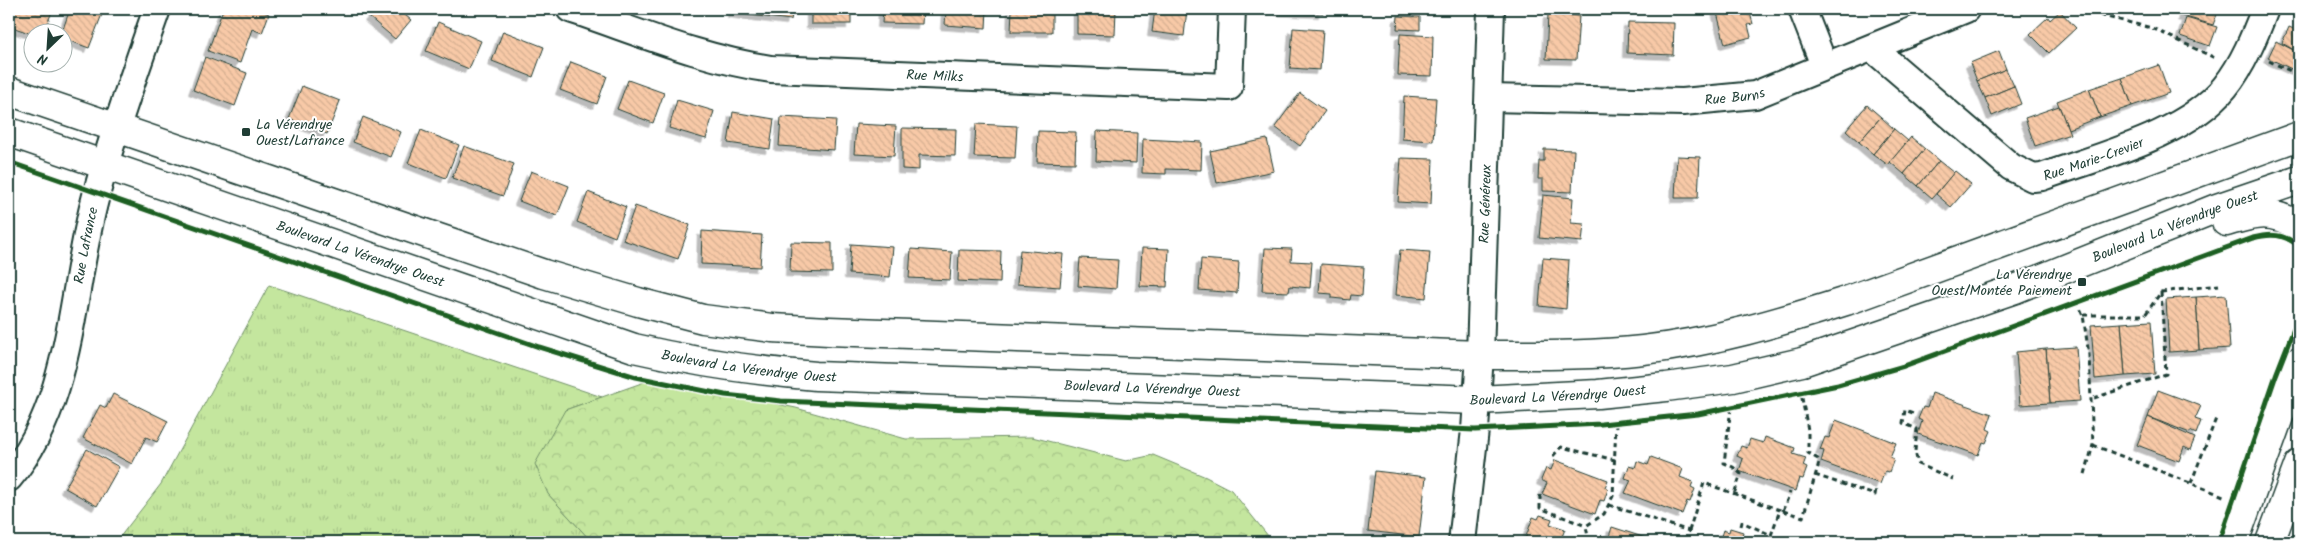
<svg xmlns="http://www.w3.org/2000/svg" width="2308" height="551" font-family="Kalam,sans-serif">
<style>
.grass{fill:url(#grass-tufts);stroke:#729269}
.forest{fill:url(#forest-crowns);stroke:#729269}
.building{fill:url(#building-back-hatch);stroke:#1f3d34;filter:url(#shadow)}
.lines{fill:none;stroke-linecap:round;stroke-linejoin:round}
.minor-casing{stroke:#1f3d34;stroke-width:30}
.major-casing{stroke:#1f3d34;stroke-width:31}
.path{stroke:#1f3d34;stroke-width:3;stroke-dasharray:5 4;stroke-linecap:butt}
.minor{stroke:#fff;stroke-width:26}
.major{stroke:#fff;stroke-width:28}
.cycleway-casing{stroke:#fff;stroke-width:8}
.cycleway{stroke:#1b5e20;stroke-width:5}
.poi-dot{fill:#1f3d34;stroke:#fff;stroke-width:2}
.labels{text-anchor:middle;stroke-width:4;stroke-linejoin:round;paint-order:stroke}
.street-label{font-size:14px;fill:#1f3d34;stroke:#fff}
.poi-label{font-size:14px;fill:#1f3d34;stroke:#fff;text-anchor:start}
</style>
<defs>
<pattern id="grass-tufts" width="24" height="20" patternUnits="userSpaceOnUse" patternTransform="scale(1.25)"><rect width="24" height="20" fill="#c4e69e"/><path d="M3 7l-1-3M5 7V3M7 7l1-3M15 17l-1-3M17 17v-4M19 17l1-3" fill="none" stroke="#a8c689"/></pattern>
<pattern id="forest-crowns" width="20" height="18" patternUnits="userSpaceOnUse" patternTransform="scale(1.25)"><rect width="20" height="18" fill="#c4e69e"/><path d="M2 6a3 3 0 1 1 6 0M12 15a3 3 0 1 1 6 0" fill="none" stroke="#a8c689"/></pattern>
<pattern id="building-back-hatch" width="6" height="6" patternUnits="userSpaceOnUse" patternTransform="scale(1.25)"><rect width="6" height="6" fill="#f8c9a7"/><path d="M-1 5l2 2M0 0l6 6M5-1l2 2" fill="none" stroke="#d4ae90"/></pattern>
<filter id="shadow"><feDropShadow dx="-4.5" dy="4.5" stdDeviation="0" flood-color="#0004"/></filter>
</defs>
<rect width="100%" height="100%" fill="#fff"/>
<filter id="ink" filterUnits="userSpaceOnUse"><feTurbulence type="fractalNoise" baseFrequency=".02" numOctaves="2"/><feDisplacementMap in="SourceGraphic" scale="10" xChannelSelector="R" yChannelSelector="G"/><feConvolveMatrix kernelMatrix="1 2 1 2 8 2 1 2 1" color-interpolation-filters="sRGB"/></filter>
<g filter="url(#ink)">
<path class="grass" d="M269,285L602,397L565,410L548,494L592,542H116L161,484Z"/>
<path class="forest" d="M653,379L796,408L906,439L1032,437L1126,461L1153,455L1206,477L1231,490L1273,542H592L548,494L535,464L565,410Z"/>
<g class="building">
<path d="M9,9H53L44,32H32V34L9,26Z"/>
<path d="M70,9H104L89,48L62,38V32Z"/>
<path d="M223,9H255L269,14L262,33L252,29L240,63L208,51Z"/>
<path d="M376,9H398L411,20L395,39L369,17Z"/>
<path d="M733,9H793L791,20L732,13Z"/>
<rect x="811" y="9" width="40" height="15"/>
<path d="M883,9H923L922,24L882,23Z"/>
<path d="M946,9H987L986,28L945,25Z"/>
<path d="M1012,9H1052V32H1011Z"/>
<path d="M1077,9H1116L1115,35L1077,34Z"/>
<path d="M1155,9H1187L1184,36L1152,32Z"/>
<path d="M1280,9H1323V13L1280,11Z"/>
<path d="M1407,9H1436V11Z"/>
<path d="M1716,9H1749L1753,24L1748,25L1751,37L1725,44Z"/>
<path d="M2184,9H2219L2213,25L2182,16Z"/>
<path d="M2060,11L2076,28L2049,53L2030,34L2048,17L2050,20Z"/>
<path d="M1548,14L1579,16L1576,60L1546,59Z"/>
<path d="M1398,16L1420,17V30L1397,29Z"/>
<path d="M2186,18L2217,27L2210,46L2180,36Z"/>
<path d="M438,22L481,41L469,69L426,51Z"/>
<path d="M1628,22L1674,23L1673,55L1627,53Z"/>
<path d="M2289,27L2299,31V53L2282,43Z"/>
<path d="M1293,28L1323,30L1320,70L1290,68Z"/>
<path d="M503,31L544,47L533,77L492,61Z"/>
<path d="M1400,34L1433,36L1432,76L1398,75Z"/>
<path d="M2276,41L2299,53V64L2296,71L2268,58Z"/>
<path d="M1999,51L2006,69L1977,81L1970,63Z"/>
<path d="M205,57L247,73L235,106L193,90Z"/>
<path d="M571,62L607,76L597,104L560,90Z"/>
<path d="M2159,65L2169,93L2132,106L2122,78Z"/>
<path d="M2006,69L2014,86L1985,98L1977,81Z"/>
<path d="M2122,78L2132,106L2100,117L2089,89Z"/>
<path d="M628,80L664,93L653,123L617,109Z"/>
<path d="M302,86L340,101L327,134L289,119Z"/>
<path d="M2014,86L2021,104L1992,116L1985,98Z"/>
<path d="M2089,89L2100,117L2068,129L2057,101Z"/>
<path d="M1300,93L1325,111L1300,146L1275,127Z"/>
<path d="M1404,96L1436,98L1433,141L1402,139Z"/>
<path d="M677,100L714,111L706,139L669,128Z"/>
<path d="M1867,105L1881,117L1859,142L1846,130Z"/>
<path d="M2059,106L2070,134L2035,146L2025,118Z"/>
<path d="M733,112L774,119L770,149L728,143Z"/>
<path d="M363,117L401,132L391,157L353,142Z"/>
<path d="M781,117L836,120L834,150L779,146Z"/>
<path d="M1881,117L1894,129L1873,154L1859,142Z"/>
<path d="M856,124L896,126L894,156L854,154Z"/>
<path d="M976,124L1017,126L1015,158L974,157Z"/>
<path d="M902,128L956,129L955,156L919,155V170L902,169Z"/>
<path d="M1894,129L1908,141L1888,165L1873,154Z"/>
<path d="M421,130L459,145L446,178L408,163Z"/>
<path d="M1038,131L1076,132L1075,163L1037,162Z"/>
<path d="M1097,131L1137,133L1136,163L1096,161Z"/>
<path d="M1911,137L1925,149L1904,174L1890,162Z"/>
<path d="M1143,139L1202,142L1201,170L1166,169V174L1142,173Z"/>
<path d="M1267,139L1274,171L1217,183L1210,151Z"/>
<path d="M464,146L514,164L503,196L452,178Z"/>
<path d="M1544,149L1574,150L1572,192L1543,191V179H1538L1539,161H1544Z"/>
<path d="M1925,149L1939,161L1918,186L1904,174Z"/>
<path d="M1677,156L1700,157L1698,198H1675Z"/>
<path d="M1401,158L1433,159L1431,204L1398,202Z"/>
<path d="M1939,161L1954,173L1932,198L1918,186Z"/>
<path d="M531,171L569,186L557,216L519,201Z"/>
<path d="M1955,171L1971,184L1951,207L1936,194Z"/>
<path d="M588,192L626,207L615,237L577,222Z"/>
<path d="M1543,195L1573,198L1571,223L1584,224L1582,242L1539,238Z"/>
<path d="M635,206L690,225L678,259L623,240Z"/>
<path d="M702,231L762,235L760,267L701,264Z"/>
<path d="M791,242L832,243V273L790,272Z"/>
<path d="M851,244L893,247L890,277L849,274Z"/>
<path d="M1142,248L1169,249L1167,287L1140,286Z"/>
<path d="M1265,248L1292,249L1291,261L1312,262L1310,288L1290,286L1289,292L1262,291Z"/>
<path d="M911,249L952,252L950,280L909,278Z"/>
<path d="M959,250L1001,251L1000,283L958,281Z"/>
<path d="M1020,250L1063,254L1060,287L1017,284Z"/>
<path d="M1400,250L1430,252L1426,298L1396,295Z"/>
<path d="M1080,258L1118,260L1116,289L1078,286Z"/>
<path d="M1543,258L1569,260L1566,309L1539,306Z"/>
<path d="M1201,259L1239,262L1237,293L1199,290Z"/>
<path d="M1321,264L1364,267L1362,296L1351,295L1350,300L1332,298V294L1319,293Z"/>
<path d="M2226,295L2230,348L2199,350L2196,297Z"/>
<path d="M2196,297L2199,350L2169,352L2166,299Z"/>
<path d="M2151,321L2155,374L2125,376L2121,323Z"/>
<path d="M2121,323L2125,376L2095,379L2091,325Z"/>
<path d="M2076,347L2080,401L2050,403L2046,349Z"/>
<path d="M2046,349L2050,403L2020,405L2016,352Z"/>
<path d="M2158,390L2201,406L2195,419L2201,421L2196,434L2190,431V433L2148,417Z"/>
<path d="M1932,393L1992,414L1987,429L1991,431L1986,443L1983,442L1978,455L1918,434L1922,421L1918,419L1923,407L1927,408Z"/>
<path d="M113,394L168,421L157,442L146,437L132,464L83,438L100,405L106,408Z"/>
<path d="M2148,417L2195,438L2190,450L2184,447L2179,461L2137,445Z"/>
<path d="M1836,420L1896,443L1890,457L1894,459L1889,472L1885,471L1880,484L1821,462L1824,451L1820,450L1825,437L1829,438Z"/>
<path d="M1765,437L1795,448L1793,454L1806,458L1803,466L1807,468L1803,479L1799,478L1795,491L1739,471L1743,459L1737,456L1741,446L1747,448L1750,439L1763,443Z"/>
<path d="M87,449L119,467L97,506L65,488Z"/>
<path d="M1651,457L1683,469L1680,477L1693,482L1691,487L1695,489L1690,502L1687,501L1682,514L1625,493L1631,480L1625,478L1629,466L1635,468L1637,461L1648,465Z"/>
<path d="M1555,460L1608,480L1605,487L1608,489L1604,501L1600,500L1595,514L1542,494L1547,483L1541,480L1546,468L1551,470Z"/>
<path d="M1375,471L1426,477L1419,537L1368,531Z"/>
<path d="M1540,515L1552,519L1550,524L1565,529L1560,542H1524L1533,517L1538,519Z"/>
<path d="M1612,527L1658,542H1602L1604,538L1608,540Z"/>
<path d="M1730,528L1743,532L1742,536L1754,540L1753,542H1719L1723,530L1729,532Z"/>
</g>
<g class="lines">
<defs>
<g id="minor">
<path id="s1" d="M570,9C636,31 701,59 771,69L1229,87L1232,9"/>
<path d="M1802,9L1824,65"/>
<path id="s2" d="M1872,48L2011,167L2033,178L2042,177C2100,156 2186,135 2225,87C2243,65 2255,35 2265,9"/>
<path id="s3" d="M1489,98L1683,102L1755,95L1966,9"/>
<path id="s4" d="M9,478C75,399 70,287 97,192C114,130 136,69 157,9"/>
<path id="s5" d="M1462,542L1475,430L1480,355L1491,9"/>
</g>
<g id="major">
<path d="M9,91L544,274L638,302L703,319L772,328L829,331L1480,355C1535,355 1589,356 1643,350C1713,342 1780,322 1846,301L2299,136"/>
<path id="s6" d="M9,132L634,348C695,362 754,371 816,376L1477,400L1598,394L1666,387L1733,378L1802,362L2015,289L2217,208L2299,180"/>
<path d="M2226,222C2257,213 2270,209 2299,226"/>
<path d="M2234,542L2299,361"/>
<path d="M2270,542L2299,464"/>
</g>
</defs>
<use href="#minor" class="minor-casing"/>
<use href="#major" class="major-casing"/>
<g class="path">
<path d="M2074,9L2152,28L2217,59"/>
<path d="M2269,61L2299,75"/>
<path d="M2161,292L2219,285"/>
<path d="M2077,301L2083,315L2089,355L2093,445L2084,478"/>
<path d="M2083,315H2145L2161,292L2166,374L2091,399"/>
<path d="M1731,408L1724,463L1733,467L1741,474L1734,494"/>
<path d="M1913,413L1905,410L1903,423L1917,429L1915,451L1918,464L1953,479"/>
<path d="M2093,445L2226,497"/>
<path d="M1553,456L1561,447L1615,460"/>
<path d="M1815,475L1875,495L1876,489"/>
<path d="M2191,483L2217,416"/>
<path d="M1540,495V508L1586,526"/>
<path d="M1609,505L1689,531L1685,542"/>
<path d="M1783,511L1803,517L1819,463L1818,459L1808,453V430L1801,393"/>
<path d="M1783,511L1790,492"/>
<path d="M1741,526L1742,522L1771,535"/>
<path d="M1689,531L1704,483L1780,510L1769,541L1774,542"/>
<path d="M1589,542L1586,526L1604,514L1613,496L1616,423"/>
<path d="M1882,542H1893"/>
</g>
<use href="#minor" class="minor"/>
<use href="#major" class="major"/>
<defs>
<g id="cycleway">
<path d="M9,162L539,347L636,377L725,395L781,401L1475,430L1601,424L1698,414L1838,385L1904,366L2253,238C2271,233 2284,234 2299,246"/>
<path d="M2219,542L2276,375L2299,316"/>
</g>
</defs>
<use href="#cycleway" class="cycleway-casing"/>
<use href="#cycleway" class="cycleway"/>
</g>
</g>
<g class="poi-dot">
<rect x="241" y="127" width="10" height="10" rx="2.5"/>
<rect x="2077" y="277" width="10" height="10" rx="2.5"/>
</g>
<g class="labels">
<g class="street-label">
<text dy="5" stroke="none"><textPath href="#s1" startOffset="374">Rue Milks</textPath></text>
<text dy="5" stroke="none"><textPath href="#s3" startOffset="246">Rue Burns</textPath></text>
<text dy="5" stroke="none"><textPath href="#s2" startOffset="271">Rue Marie-Crevier</textPath></text>
<text dy="5" stroke="none"><textPath href="#s5" startOffset="339">Rue Généreux</textPath></text>
<text dy="5" stroke="none"><textPath href="#s6" startOffset="2232">Boulevard La Vérendrye Ouest</textPath></text>
<text dy="5" stroke="none"><textPath href="#s4" startOffset="248">Rue Lafrance</textPath></text>
<text dy="5" stroke="none"><textPath href="#s6" startOffset="372">Boulevard La Vérendrye Ouest</textPath></text>
<text dy="5" stroke="none"><textPath href="#s6" startOffset="778">Boulevard La Vérendrye Ouest</textPath></text>
<text dy="5" stroke="none"><textPath href="#s6" startOffset="1182">Boulevard La Vérendrye Ouest</textPath></text>
<text dy="5" stroke="none"><textPath href="#s6" startOffset="1588">Boulevard La Vérendrye Ouest</textPath></text>
</g>
<g class="poi-label">
<text x="256" y="129">La Vérendrye<tspan x="256" dy="16">Ouest/Lafrance</tspan></text>
<text x="2072" y="279" text-anchor="end">La Vérendrye<tspan x="2072" dy="16">Ouest/Montée Paiement</tspan></text>
</g>
</g>
<rect width="2308" height="551" fill="none" stroke="#fff" stroke-width="30"/>
<rect x="15" y="15" width="2278" height="521" fill="none" stroke="#1f3d34" stroke-width="2" filter="url(#ink)"/>
<g transform="translate(48 48) rotate(205)"><circle r="24" fill="#ffffff" stroke="#a5b1ae"/>
<path d="M0-4L9 19L0 12L-9 19Z" fill="#1f3d34"/>
<text y="-8" font-size="14" font-weight="bold" text-anchor="middle" fill="#1f3d34">N</text>
</g>
</svg>
